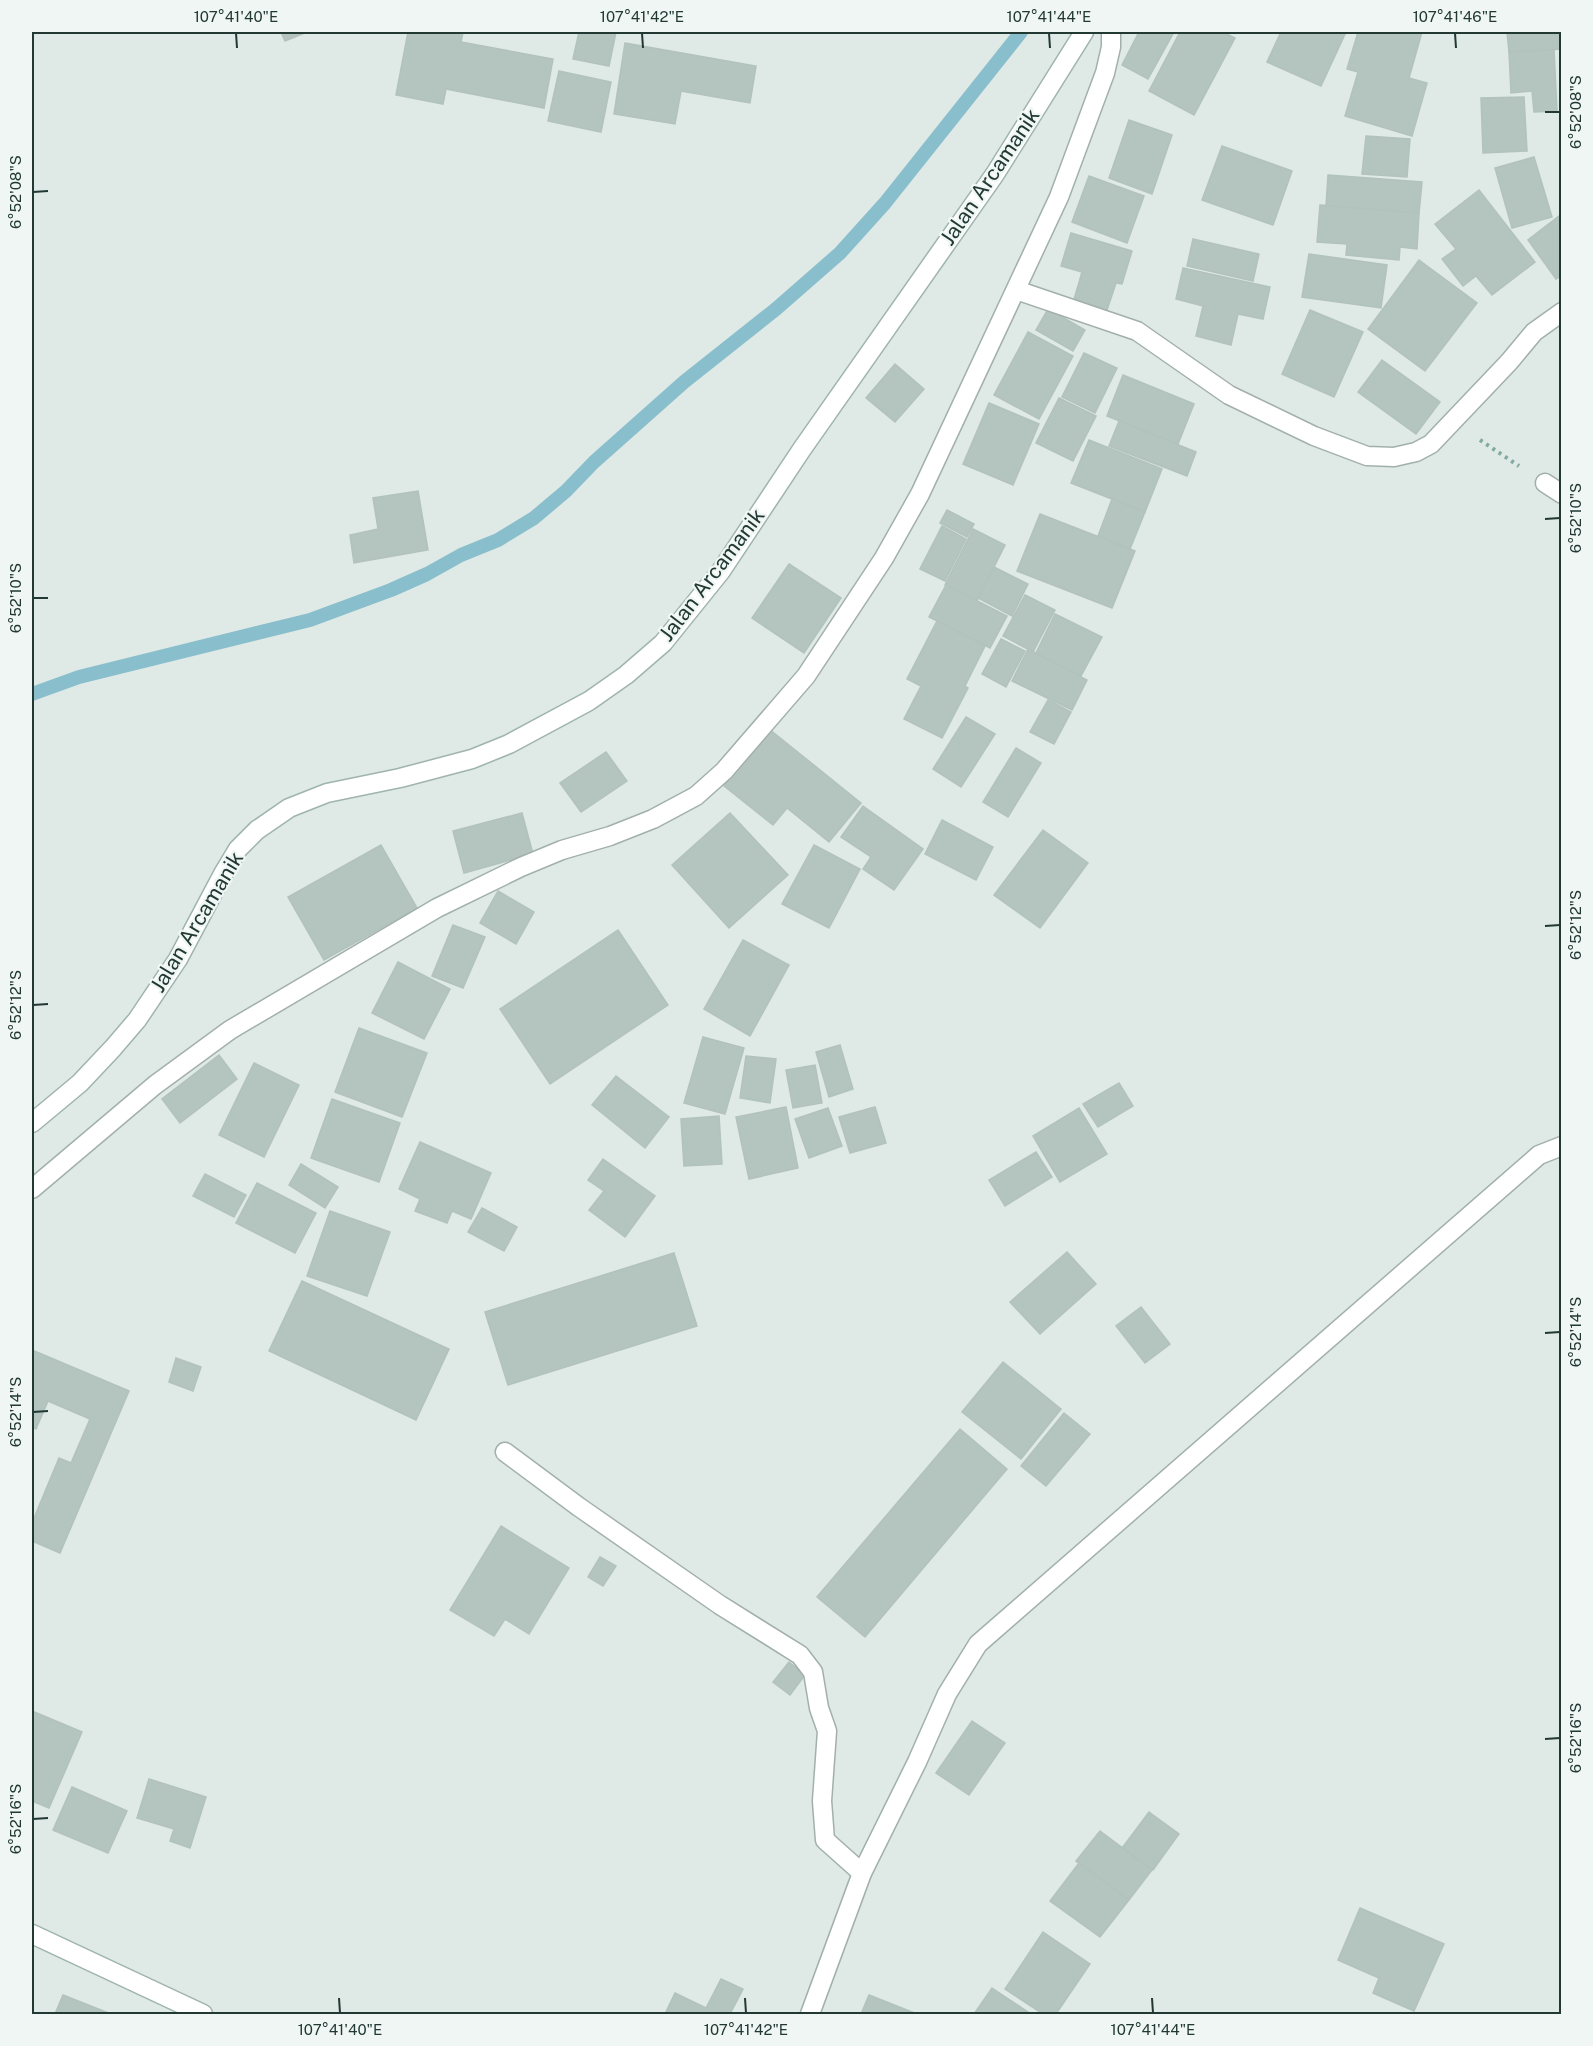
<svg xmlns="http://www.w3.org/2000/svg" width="1593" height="2046" font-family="'Public Sans',sans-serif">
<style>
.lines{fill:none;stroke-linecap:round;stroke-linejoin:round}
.stream{stroke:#89becc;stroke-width:14}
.building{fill:#b4c4be;stroke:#b2c2bc;stroke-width:1.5}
.street-casing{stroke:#a2b0ac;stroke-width:21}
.secondary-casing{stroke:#9fb4ae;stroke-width:21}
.path{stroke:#81aba0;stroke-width:4;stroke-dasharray:3 4.5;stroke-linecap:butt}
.street{stroke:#fff;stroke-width:18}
.secondary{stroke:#fff;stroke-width:18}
.ticks{fill:none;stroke:#213833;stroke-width:2}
.labels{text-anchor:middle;stroke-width:4.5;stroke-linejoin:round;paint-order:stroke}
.street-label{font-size:21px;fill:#213833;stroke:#eff6f3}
.neatline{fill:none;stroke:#213833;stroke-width:2}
.ticks-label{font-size:15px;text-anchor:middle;fill:#213833}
</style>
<rect width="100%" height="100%" fill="#dfe9e5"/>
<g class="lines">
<path class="stream" d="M32,694L79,677L310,620L391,590L427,574L461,555L498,540L534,518L566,491L594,462L684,382L776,309L840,253L885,203L1021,32"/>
</g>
<g class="building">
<path d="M281,32H307L285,41Z"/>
<path d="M408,32H463L461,42L553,59L544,108L446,89L443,104L396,95Z"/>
<path d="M579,32H616L609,66L573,59Z"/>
<path d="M1139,32H1174L1148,79L1122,65Z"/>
<path d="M1180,32H1223L1235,38L1194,115L1149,91Z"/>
<path d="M1281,32H1346L1321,86L1267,62Z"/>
<path d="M1358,32H1422L1409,78L1427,83L1412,136L1345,116L1358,72L1347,69Z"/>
<path d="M1507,32H1562V49L1509,52Z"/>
<path d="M625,43L756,66L750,103L681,91L675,124L614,114Z"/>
<path d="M1554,50L1557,111L1534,112L1532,91L1511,93L1509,52Z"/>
<path d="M559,71L611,82L601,132L548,121Z"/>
<path d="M1524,97L1527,151L1483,153L1481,98Z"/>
<path d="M1129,120L1172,135L1152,194L1109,178Z"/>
<path d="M1366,136L1410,139L1407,177L1362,174Z"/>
<path d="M1222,146L1292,171L1273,225L1202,200Z"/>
<path d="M1534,157L1552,217L1512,228L1495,168Z"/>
<path d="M1328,175L1422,182L1419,213L1326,206Z"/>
<path d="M1089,176L1144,196L1127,243L1072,222Z"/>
<path d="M1479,190L1535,262L1492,295L1476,276L1463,286L1442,259L1456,249L1435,224Z"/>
<path d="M1320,205L1419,213L1417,249L1400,247L1399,260L1346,255L1347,244L1317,242Z"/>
<path d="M1559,216L1562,219V275L1556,279L1528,240Z"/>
<path d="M1071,233L1132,251L1122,284L1116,283L1106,313L1073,303L1082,272L1061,266Z"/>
<path d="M1193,239L1259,254L1253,281L1187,266Z"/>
<path d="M1309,254L1387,265L1381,308L1302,297Z"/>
<path d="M1419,260L1477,303L1425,371L1368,329Z"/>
<path d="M1183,268L1270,287L1263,319L1238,314L1231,345L1196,336L1203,306L1176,299Z"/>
<path d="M1048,309L1085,330L1073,351L1036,330Z"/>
<path d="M1310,310L1363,332L1334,397L1282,374Z"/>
<path d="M1028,332L1073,356L1039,419L994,395Z"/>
<path d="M1084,353L1117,368L1095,413L1062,397Z"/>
<path d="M1382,360L1440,402L1416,434L1358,392Z"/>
<path d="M895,364L924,389L895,422L866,398Z"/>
<path d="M1123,375L1194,404L1178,444L1107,416Z"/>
<path d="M1059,398L1096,416L1073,461L1036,443Z"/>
<path d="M989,403L1039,424L1013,485L963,464Z"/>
<path d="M1119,421L1196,452L1187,476L1109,446Z"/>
<path d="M1089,440L1162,469L1145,512L1071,483Z"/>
<path d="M418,491L428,550L354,563L350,535L378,529L373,498Z"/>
<path d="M1112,499L1145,512L1130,549L1098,536Z"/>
<path d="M947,510L974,524L967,537L940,523Z"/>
<path d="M1040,514L1135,551L1112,608L1017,571Z"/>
<path d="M942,526L966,539L945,581L920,569Z"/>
<path d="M973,529L1005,545L977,601L945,585Z"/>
<path d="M789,564L841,598L804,653L752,618Z"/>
<path d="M994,567L1028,584L1012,616L978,598Z"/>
<path d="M946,585L1007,616L990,648L929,617Z"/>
<path d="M1025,595L1055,610L1033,652L1003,636Z"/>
<path d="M1055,614L1102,637L1081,676L1036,653Z"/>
<path d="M937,621L985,646L965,686L968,688L942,738L904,719L921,686L907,679Z"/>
<path d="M1001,639L1025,651L1006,687L982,674Z"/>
<path d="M1028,649L1087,680L1072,710L1012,681Z"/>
<path d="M1048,700L1071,712L1054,744L1030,732Z"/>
<path d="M966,717L995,734L961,787L933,769Z"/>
<path d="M769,729L861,803L829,842L787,808L773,825L724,786Z"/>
<path d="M1016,748L1041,763L1008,817L983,802Z"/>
<path d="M606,752L627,781L581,812L560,783Z"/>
<path d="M863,806L923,849L894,890L863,869L871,857L841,837Z"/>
<path d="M522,813L533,854L464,873L453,831Z"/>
<path d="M730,813L788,875L729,928L672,865Z"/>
<path d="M942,820L993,847L976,880L925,854Z"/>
<path d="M1043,830L1088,863L1040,928L994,895Z"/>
<path d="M381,845L417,908L324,960L288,897Z"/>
<path d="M814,845L860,869L829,928L782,904Z"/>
<path d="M498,891L534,912L516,944L480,923Z"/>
<path d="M453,925L485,937L463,988L432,976Z"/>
<path d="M618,930L668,1005L550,1084L500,1009Z"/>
<path d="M743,940L789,965L750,1036L704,1009Z"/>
<path d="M398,962L450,989L424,1039L372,1013Z"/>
<path d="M359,1028L427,1053L402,1117L335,1092Z"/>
<path d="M703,1037L744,1048L725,1114L684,1103Z"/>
<path d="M840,1045L853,1089L829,1097L816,1052Z"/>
<path d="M219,1055L237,1079L180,1123L162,1099Z"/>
<path d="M746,1056L776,1059L770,1103L740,1098Z"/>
<path d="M254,1063L299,1085L264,1157L219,1135Z"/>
<path d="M815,1065L822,1103L793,1108L786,1070Z"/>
<path d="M616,1076L669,1117L645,1148L592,1105Z"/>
<path d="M1119,1083L1133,1106L1098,1127L1083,1104Z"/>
<path d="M332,1099L400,1123L379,1182L311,1158Z"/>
<path d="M786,1107L798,1168L749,1179L736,1117Z"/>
<path d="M875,1107L886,1143L850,1153L839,1117Z"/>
<path d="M828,1108L842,1146L809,1158L795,1119Z"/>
<path d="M1079,1108L1107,1154L1060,1182L1033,1136Z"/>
<path d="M719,1116L722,1164L684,1166L681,1119Z"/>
<path d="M420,1142L491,1173L471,1219L452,1211L447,1223L415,1211L420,1199L399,1189Z"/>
<path d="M1036,1152L1052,1177L1005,1206L989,1180Z"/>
<path d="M603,1159L655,1196L625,1237L589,1210L604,1191L588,1180Z"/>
<path d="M301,1164L338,1187L325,1208L289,1185Z"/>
<path d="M205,1174L246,1195L234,1217L193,1196Z"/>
<path d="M257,1183L316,1213L295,1253L236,1223Z"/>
<path d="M482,1208L517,1227L504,1251L468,1232Z"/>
<path d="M330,1211L390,1232L367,1296L307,1276Z"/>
<path d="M1067,1252L1096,1284L1040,1334L1010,1302Z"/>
<path d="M674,1253L697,1326L508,1385L485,1312Z"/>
<path d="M302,1281L449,1349L416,1420L269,1351Z"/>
<path d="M1141,1307L1170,1344L1145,1363L1116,1326Z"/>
<path d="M32,1350L129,1391L60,1553L32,1541V1523L59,1458L71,1463L90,1419L48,1401L36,1429L32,1427Z"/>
<path d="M176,1358L201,1367L193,1391L169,1382Z"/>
<path d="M1003,1362L1061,1409L1021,1459L962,1412Z"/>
<path d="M1064,1413L1090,1434L1046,1486L1021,1466Z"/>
<path d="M960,1429L1007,1469L865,1637L817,1597Z"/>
<path d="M501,1526L569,1568L529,1634L505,1619L494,1636L450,1610Z"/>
<path d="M600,1557L616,1566L603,1586L588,1577Z"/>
<path d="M789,1662L805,1675L790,1695L773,1682Z"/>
<path d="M32,1711L82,1732L49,1808L32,1801Z"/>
<path d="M972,1721L1005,1743L969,1795L936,1773Z"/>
<path d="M149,1779L206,1797L190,1848L170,1841L174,1829L137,1818Z"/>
<path d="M72,1787L127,1811L108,1853L53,1830Z"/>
<path d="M1149,1812L1179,1834L1153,1870L1122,1848Z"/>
<path d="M1100,1831L1152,1870L1129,1900L1076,1861Z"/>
<path d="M1079,1863L1129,1900L1100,1937L1050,1901Z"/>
<path d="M1360,1908L1444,1944L1414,2011L1373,1993L1379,1978L1338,1960Z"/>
<path d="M1043,1932L1090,1964L1056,2014H1043L1005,1989Z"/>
<path d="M721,1979L743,1989L730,2014H670L666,2012L675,1993L706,2008Z"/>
<path d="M992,1988L1031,2014H974Z"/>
<path d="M63,1995L111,2014H55Z"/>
<path d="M869,1995L917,2014H861Z"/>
</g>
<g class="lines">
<defs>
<g id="street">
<path d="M1016,290L1137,331L1229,395L1314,436L1367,456L1394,457L1416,452L1431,444L1509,362L1534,332L1562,312"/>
<path d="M1545,483L1562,494"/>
<path d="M32,1189L155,1085L230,1030L437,908L521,867L562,850L610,836L653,819L696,796L724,771L806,676L884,558L920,494L1059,197L1105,73L1111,47V32"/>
<path d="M505,1452L579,1507L720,1605L800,1655L813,1672L819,1708L827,1731L822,1801L825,1840L862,1873"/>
<path d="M810,2014L862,1873L917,1762L947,1694L978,1644L1539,1155L1562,1146"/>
</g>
<g id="secondary">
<path d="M32,1123L80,1083L113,1048L137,1020L178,959L223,874L238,849L257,830L289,808L327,793L400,778L472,759L509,744L589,701L626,675L663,643L721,571L802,449L995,174L1084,32"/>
<path d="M32,1934L203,2014"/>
</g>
</defs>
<use href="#street" class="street-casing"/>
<use href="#secondary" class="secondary-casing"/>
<path class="path" d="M1480,440L1519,466"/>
<use href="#street" class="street"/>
<use href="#secondary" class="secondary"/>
</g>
<path class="ticks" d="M236,33L237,48M642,33L643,48M1049,33L1050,48M1455,33L1456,48M1545,112H1560M33,192L48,191M1545,519L1560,518M33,598H48M1545,926L1560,925M33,1005L48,1004M1545,1333L1560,1332M33,1412L48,1411M1545,1739L1560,1738M33,1819L48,1818M339,1998L340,2013M745,1998L746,2013M1152,1998L1153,2013"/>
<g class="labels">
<g class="street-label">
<text transform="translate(990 177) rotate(-56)" y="7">Jalan Arcamanik</text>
<text transform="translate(712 575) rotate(-53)" y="7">Jalan Arcamanik</text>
<text transform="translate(197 922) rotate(-59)" y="7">Jalan Arcamanik</text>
</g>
</g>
<rect width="1593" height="2046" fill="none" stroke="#eff6f3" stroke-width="66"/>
<rect x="33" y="33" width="1527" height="1980" class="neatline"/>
<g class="ticks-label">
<text x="236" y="22">107°41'40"E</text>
<text x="642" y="22">107°41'42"E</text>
<text x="1049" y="22">107°41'44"E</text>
<text x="1455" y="22">107°41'46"E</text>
<text transform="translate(1576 112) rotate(-90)" y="5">6°52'08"S</text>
<text transform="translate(16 192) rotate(-90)" y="5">6°52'08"S</text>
<text transform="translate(1576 518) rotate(-90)" y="5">6°52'10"S</text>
<text transform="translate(16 598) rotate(-90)" y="5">6°52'10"S</text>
<text transform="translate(1576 925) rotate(-90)" y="5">6°52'12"S</text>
<text transform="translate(16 1005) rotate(-90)" y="5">6°52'12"S</text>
<text transform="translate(1576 1332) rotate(-90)" y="5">6°52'14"S</text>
<text transform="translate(16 1412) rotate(-90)" y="5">6°52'14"S</text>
<text transform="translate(1576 1738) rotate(-90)" y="5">6°52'16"S</text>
<text transform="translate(16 1819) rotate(-90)" y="5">6°52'16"S</text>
<text x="340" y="2035">107°41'40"E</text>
<text x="746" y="2035">107°41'42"E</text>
<text x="1153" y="2035">107°41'44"E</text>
</g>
</svg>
